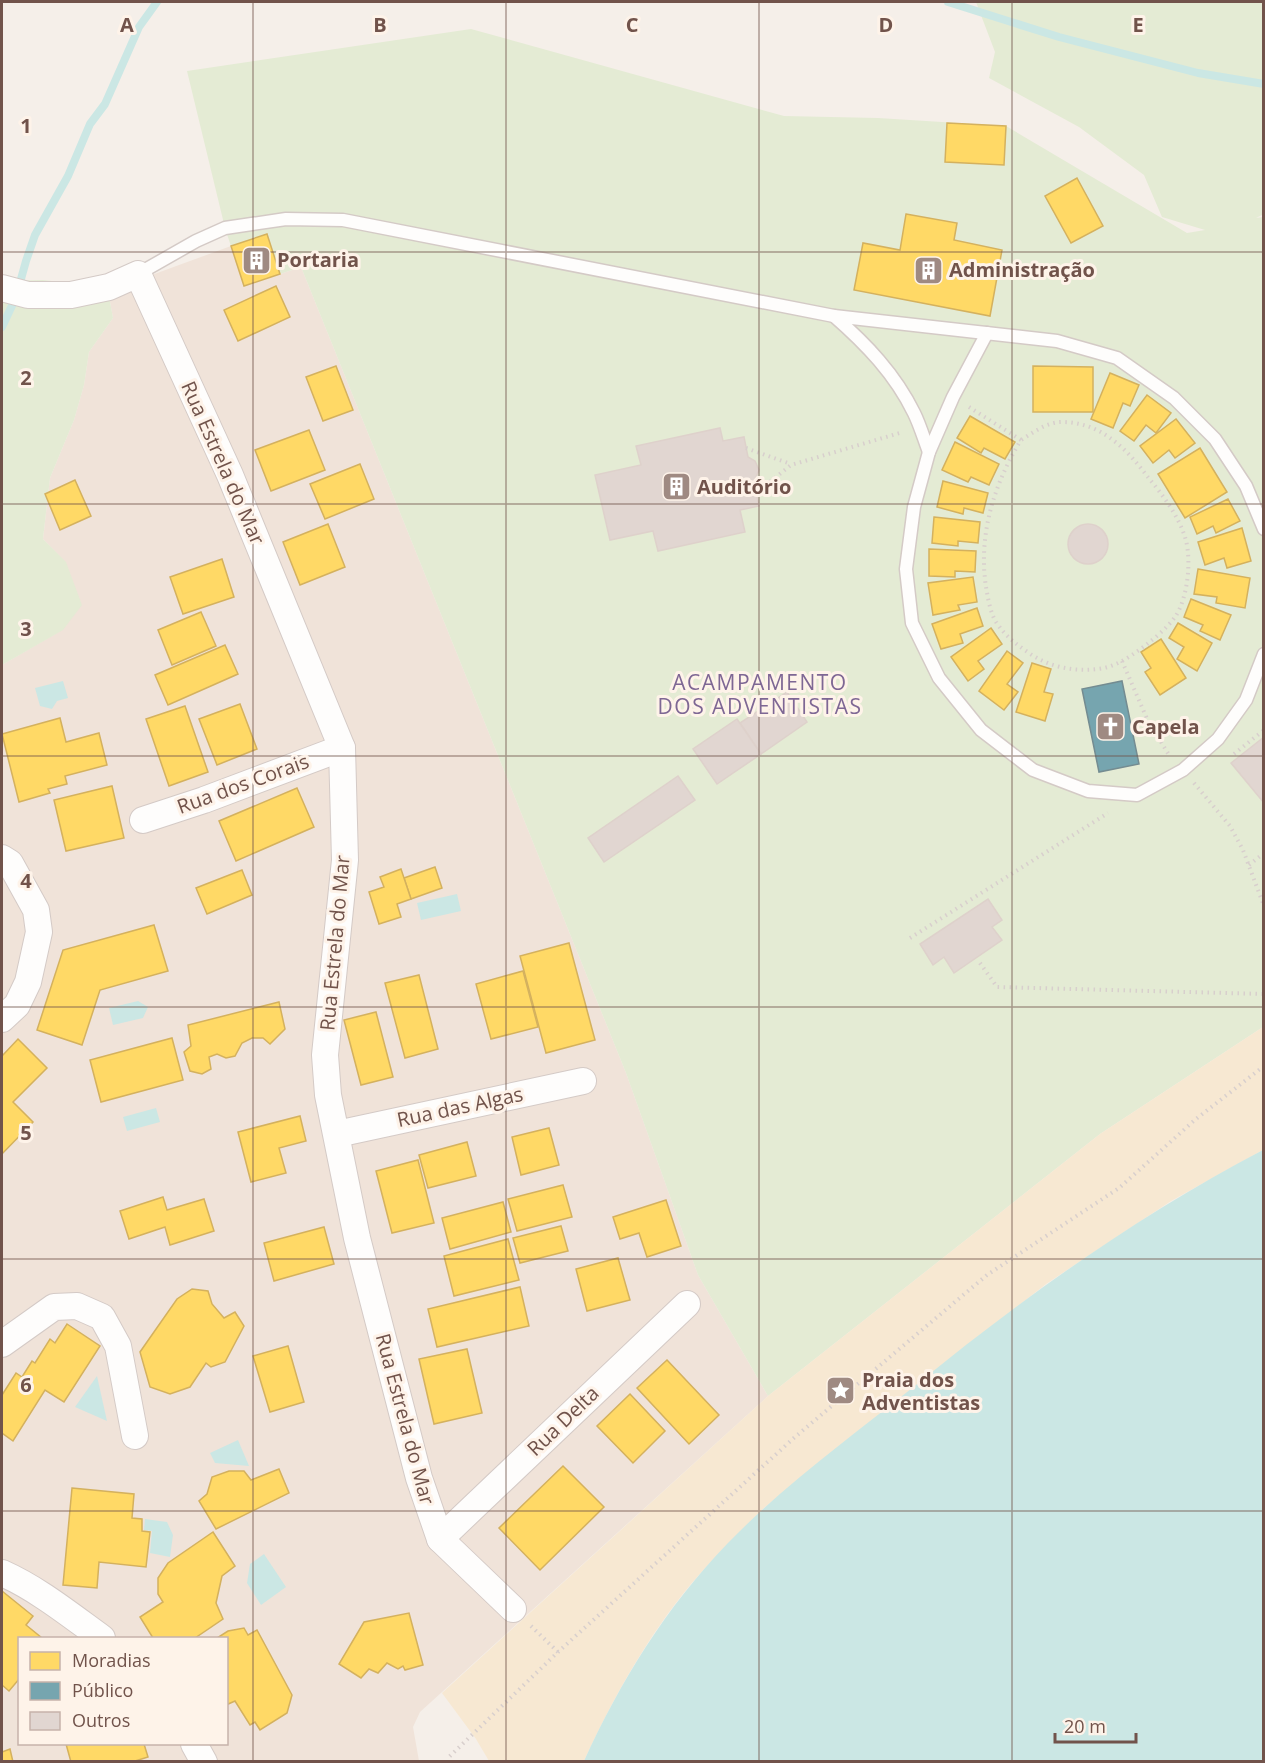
<svg xmlns="http://www.w3.org/2000/svg" width="1265" height="1763" font-family="'Open Sans',sans-serif">
<style>
.residential{fill:#f0e3d9;fill-rule:evenodd}
.green{fill:#e4ebd4}
.sand{fill:#f7e8d2}
.water{fill:#cbe7e4}
.homes{fill:#ffd966;stroke:#d4b15e;stroke-width:1.5}
.public{fill:#76a5af;stroke:#748c91;stroke-width:1.5}
.lines{fill:none;stroke-linecap:round;stroke-linejoin:round}
.stream{stroke:#cbe7e4;stroke-width:8}
.building{fill:#e1d6d1;stroke:#ded1cb;stroke-width:1.5}
.service-casing{stroke:#d4cac6;stroke-width:15}
.minor-casing{stroke:#d4cac6;stroke-width:28}
.path{stroke:#d8cfcd;stroke-width:4;stroke-dasharray:1.5 4.5;stroke-linecap:butt}
.service{stroke:#fefdfc;stroke-width:12}
.minor{stroke:#fefdfc;stroke-width:26}
.grid{fill:none;stroke:#71534b;stroke-width:1.5;stroke-opacity:0.55}
.labels{text-anchor:middle;stroke-width:6;stroke-linejoin:round;paint-order:stroke}
.poi-label{font-size:20px;font-weight:bold;fill:#71534b;stroke:#fef3e9;text-anchor:start}
.street-label{font-size:20px;fill:#71534b;stroke:#fef3e9}
.neighbourhood-label{font-size:21px;letter-spacing:1.5px;fill:#7e6794;stroke:#fef3e9}
.grid-label{font-size:20px;text-anchor:middle;font-weight:bold;fill:#71534b;stroke:#fef3e9;stroke-width:6;stroke-linejoin:round;paint-order:stroke}
</style>
<rect width="100%" height="100%" fill="#f5efe9"/>
<path class="residential" d="M231,246L245,286L301,267L626,1073L698,1275L768,1396L420,1712L413,1727L419,1761L2,1762V665L62,630L65,562L43,539L50,478L74,420L84,385L89,352L113,318L108,291ZM20,1638H226V1744H20Z"/>
<g class="green">
<path d="M976,2H1263L1264,214L1256,218L1263,217V1027L1100,1134L768,1396L698,1275L626,1073L301,267L244,286L225,228L187,71L471,29L784,116L878,118L1006,126L1187,233L1205,230L1162,217L1144,175L1079,127L989,78L995,52Z"/>
<path d="M43,280L87,285L108,291L113,318L89,352L84,385L74,420L50,478L43,539L66,562L82,605L63,630L2,665V281Z"/>
</g>
<path class="sand" d="M1263,1027V1150L1171,1201L1046,1284L765,1507C740,1532 714,1557 691,1584C647,1637 613,1698 584,1761H489L476,1739L442,1693L768,1396L1100,1134Z"/>
<g class="water">
<path d="M63,681L68,698L57,701L52,709L40,706L35,688Z"/>
<path d="M457,894L461,911L421,920L417,903Z"/>
<path d="M138,1001L148,1007L143,1018L113,1025L109,1008Z"/>
<path d="M156,1108L160,1122L127,1131L123,1117Z"/>
<path d="M1263,1150V1761H584C620,1682 666,1607 727,1544C784,1485 852,1436 916,1385C1025,1296 1139,1215 1263,1150Z"/>
<path d="M97,1376L107,1421L75,1407Z"/>
<path d="M238,1440L249,1466L215,1463L210,1453Z"/>
<path d="M145,1519L167,1522L173,1535L170,1557L150,1553L152,1531L144,1530Z"/>
<path d="M264,1554L286,1587L261,1605L247,1583L250,1564Z"/>
</g>
<g class="homes">
<path d="M947,123L1006,126L1004,165L945,162Z"/>
<path d="M1077,178L1103,226L1071,243L1045,196Z"/>
<path d="M906,214L957,223L954,240L1002,250L990,316L854,290L863,243L900,250Z"/>
<path d="M267,234L280,274L244,286L231,246Z"/>
<path d="M276,286L290,317L238,341L224,310Z"/>
<path d="M336,366L353,410L323,421L306,377Z"/>
<path d="M1033,366L1093,367V412H1033Z"/>
<path d="M1110,373L1139,385L1130,406L1123,403L1113,428L1091,419Z"/>
<path d="M1147,395L1171,413L1156,433L1146,425L1134,441L1120,431Z"/>
<path d="M970,416L1015,442L1005,459L984,448L981,453L957,438Z"/>
<path d="M1176,419L1195,443L1175,458L1169,450L1153,463L1140,446Z"/>
<path d="M309,430L325,470L271,491L255,450Z"/>
<path d="M955,442L999,464L989,485L971,477L968,482L942,470Z"/>
<path d="M1200,448L1227,492L1185,518L1158,474Z"/>
<path d="M360,464L374,499L325,519L310,484Z"/>
<path d="M75,480L91,516L60,530L45,494Z"/>
<path d="M943,481L988,493L983,513L964,508L963,514L937,507Z"/>
<path d="M1228,499L1240,521L1216,533L1213,526L1197,534L1190,517Z"/>
<path d="M934,517L980,522L978,543L958,541V546L932,543Z"/>
<path d="M328,524L345,567L300,585L283,542Z"/>
<path d="M1242,528L1251,561L1227,568L1224,558L1205,565L1198,542Z"/>
<path d="M929,549L976,551L975,572L955,571V577L929,576Z"/>
<path d="M222,559L234,597L183,614L170,577Z"/>
<path d="M1198,569L1250,578L1245,608L1216,603L1217,597L1194,594Z"/>
<path d="M973,577L977,602L958,605L960,610L933,615L928,583Z"/>
<path d="M1191,599L1231,615L1220,640L1200,631L1203,625L1184,617Z"/>
<path d="M977,608L983,626L960,634L963,643L941,649L932,624Z"/>
<path d="M201,612L216,646L172,665L158,630Z"/>
<path d="M1178,623L1212,643L1197,671L1177,659L1184,647L1169,638Z"/>
<path d="M991,628L1002,644L978,661L984,669L968,681L951,657Z"/>
<path d="M1161,639L1186,678L1160,695L1145,672L1151,668L1141,652Z"/>
<path d="M225,645L238,674L168,705L155,675Z"/>
<path d="M1007,651L1023,663L1007,684L1018,692L1004,710L979,691Z"/>
<path d="M1032,663L1051,669L1044,692L1053,694L1045,721L1016,712Z"/>
<path d="M240,704L257,749L217,765L199,719Z"/>
<path d="M185,706L208,772L169,786L146,719Z"/>
<path d="M60,718L66,742L99,733L107,765L65,776L67,784L48,789L50,793L19,802L2,734Z"/>
<path d="M112,786L124,838L66,851L54,800Z"/>
<path d="M297,788L314,827L236,861L219,821Z"/>
<path d="M435,867L442,888L411,899L404,878Z"/>
<path d="M401,869L411,899L397,904L401,917L379,924L369,892L384,887L380,877Z"/>
<path d="M242,870L252,895L207,914L196,888Z"/>
<path d="M154,925L168,971L100,990L82,1045L37,1030L63,950Z"/>
<path d="M569,943L595,1040L546,1053L520,956Z"/>
<path d="M523,971L538,1027L491,1039L476,984Z"/>
<path d="M419,975L438,1049L405,1058L385,983Z"/>
<path d="M279,1002L285,1029L270,1044L263,1038H252L242,1043L235,1056L226,1058L217,1054L209,1057L211,1069L202,1074L190,1071L184,1052L191,1046L188,1025Z"/>
<path d="M376,1012L393,1077L361,1085L344,1020Z"/>
<path d="M172,1038L183,1080L101,1102L90,1060Z"/>
<path d="M18,1039L47,1068L13,1102L33,1122L2,1154V1056Z"/>
<path d="M300,1116L306,1141L279,1148L286,1173L251,1182L238,1132Z"/>
<path d="M549,1128L559,1165L521,1175L512,1137Z"/>
<path d="M467,1142L476,1176L428,1188L419,1155Z"/>
<path d="M418,1160L434,1223L392,1233L376,1171Z"/>
<path d="M563,1185L572,1217L517,1231L508,1199Z"/>
<path d="M163,1197L167,1210L204,1199L214,1231L170,1245L165,1227L129,1239L120,1211Z"/>
<path d="M666,1200L681,1246L647,1257L639,1233L620,1239L613,1217Z"/>
<path d="M503,1202L511,1232L450,1249L442,1218Z"/>
<path d="M561,1226L568,1251L520,1263L513,1238Z"/>
<path d="M324,1227L334,1264L274,1281L264,1243Z"/>
<path d="M508,1239L519,1280L454,1296L444,1256Z"/>
<path d="M618,1258L630,1300L587,1311L576,1269Z"/>
<path d="M520,1287L529,1326L437,1347L428,1309Z"/>
<path d="M192,1289L208,1291L212,1304L224,1318L235,1312L244,1326L225,1362L211,1367L206,1363L190,1387L170,1394L150,1387L140,1352L177,1299Z"/>
<path d="M67,1324L100,1346L64,1402L45,1390L13,1441L2,1433V1395L16,1373L22,1377L32,1361L35,1363L50,1339L55,1343Z"/>
<path d="M288,1346L304,1402L270,1412L253,1356Z"/>
<path d="M467,1349L482,1413L434,1424L419,1359Z"/>
<path d="M667,1360L719,1415L689,1444L637,1388Z"/>
<path d="M630,1394L665,1431L633,1463L597,1426Z"/>
<path d="M563,1466L604,1507L540,1570L499,1528Z"/>
<path d="M279,1469L289,1493L216,1529L199,1501L207,1494L212,1477L229,1471H244L251,1480Z"/>
<path d="M72,1488L134,1494L132,1518L142,1519V1531L150,1532L146,1567L99,1562L97,1588L63,1585Z"/>
<path d="M213,1532L235,1566L222,1576L216,1603L223,1619L195,1638H153L140,1617L163,1602L158,1594V1578L168,1563Z"/>
<path d="M2,1591L33,1616L26,1625L42,1638H20V1678L9,1691L2,1685Z"/>
<path d="M409,1613L423,1665L405,1670L403,1666L398,1669L387,1663L378,1673L369,1669L361,1678L339,1664L364,1622Z"/>
<path d="M244,1628L248,1635L257,1630L292,1695L287,1713L260,1730L255,1722L250,1725L235,1701L226,1705V1638H217L228,1631Z"/>
<path d="M66,1744H144L148,1757L132,1762H71Z"/>
<path d="M10,1749L13,1762H2V1752Z"/>
</g>
<path class="public" d="M1122,681L1139,764L1099,772L1082,689Z"/>
<g class="lines">
<g class="stream">
<path d="M948,2L1059,37L1198,73L1264,84"/>
<path d="M2,327L16,297L26,261L35,235L68,176L90,124L105,104L139,27L157,2"/>
</g>
</g>
<g class="building">
<path d="M720,428L723,441L744,437L748,457L755,461L759,470L754,482L759,506L740,510L745,532L658,551L653,531L610,540L595,475L641,465L636,446Z"/>
<circle cx="1088" cy="544" r="20"/>
<path d="M787,692L807,722L761,754L740,723Z"/>
<path d="M737,719L761,754L717,784L693,749Z"/>
<path d="M1264,737V803L1231,763Z"/>
<path d="M678,776L695,800L604,862L588,838Z"/>
<path d="M988,899L1002,920L992,927L1002,940L954,973L944,957L933,965L920,944Z"/>
</g>
<g class="lines">
<defs>
<g id="service">
<path d="M138,274L196,241L225,228L286,219L343,220L834,316L1057,341L1117,358L1174,398L1215,439L1246,486L1264,529"/>
<path d="M834,316C866,344 895,374 914,413C920,425 924,439 929,452"/>
<path d="M987,333L953,397L929,452L914,507L906,569L912,623L939,678L981,730L1033,770L1088,791L1137,795L1183,770L1218,739L1246,700L1264,654"/>
</g>
<g id="minor">
<path d="M2,288L28,295H71L109,287L138,274L230,475L342,748L345,860L325,1055L328,1095L357,1238L419,1478L440,1539L513,1609"/>
<path d="M143,820L204,800L342,748"/>
<path d="M2,858L10,863L36,910L39,932L28,982L17,1005L2,1019"/>
<path d="M337,1134L583,1081"/>
<path d="M2,1344L54,1307L77,1306L102,1317L118,1346L135,1436"/>
<path d="M440,1539L687,1304"/>
<path d="M2,1573C38,1589 70,1615 102,1638"/>
<path d="M194,1744L204,1762"/>
</g>
</defs>
<use href="#service" class="service-casing"/>
<use href="#minor" class="minor-casing"/>
<g class="path">
<path d="M969,407L1021,440C994,484 978,535 986,587C988,598 990,612 996,622C1005,636 1016,644 1029,653C1049,667 1074,672 1098,669C1116,667 1131,656 1146,645C1156,637 1168,627 1175,617C1188,598 1192,559 1185,537C1178,515 1162,494 1147,476C1126,448 1100,422 1062,422C1047,422 1034,432 1021,440"/>
<path d="M746,448L791,464"/>
<path d="M756,493L791,465L903,432"/>
<path d="M1122,661L1148,721L1169,755"/>
<path d="M1234,754L1264,730"/>
<path d="M1194,783L1230,826L1243,850L1264,906"/>
<path d="M1249,865L1264,853"/>
<path d="M910,938L1108,813"/>
<path d="M980,963L997,987L1264,994"/>
<path d="M531,1626L558,1652"/>
<path d="M449,1762V1757L558,1652L795,1437L987,1275L1119,1188L1196,1119L1264,1066"/>
</g>
<use href="#service" class="service"/>
<use href="#minor" class="minor"/>
</g>
<path class="grid" d="M253,2V1762M506,2V1762M759,2V1762M1012,2V1762M2,252H1264M2,504H1264M2,756H1264M2,1007H1264M2,1259H1264M2,1511H1264"/>
<defs>
<symbol id="building-square" viewBox="-11 -11 22 22"><rect x="-9" y="-9" width="18" height="18" rx="4" fill="#9f8a82" stroke="#fef3e9"/><path d="M-4-6H4V6H1V3H-1V6H-4ZM-2.5-4.3h1.7v1.8h-1.7ZM.8-4.3h1.7v1.8H.8ZM-2.5-1h1.7V.8h-1.7ZM.8-1h1.7V.8H.8Z" fill="#fff"/></symbol>
<symbol id="church-square" viewBox="-11 -11 22 22"><rect x="-9" y="-9" width="18" height="18" rx="4" fill="#9f8a82" stroke="#fef3e9"/><path d="M-1.2-6h2.4v3.5h3.3v2.4h-3.3V6h-2.4V-.1h-3.3v-2.4h3.3Z" fill="#fff"/></symbol>
<symbol id="sight-square" viewBox="-11 -11 22 22"><rect x="-9" y="-9" width="18" height="18" rx="4" fill="#9f8a82" stroke="#fef3e9"/><path d="M0-6L1.8-2.2L6-1.7L2.9 1.2L3.7 5.4L0 3.3L-3.7 5.4L-2.9 1.2L-6-1.7L-1.8-2.2Z" fill="#fff"/></symbol>
</defs>
<g fill-rule="evenodd">
<use href="#building-square" x="240" y="244" width="33" height="33"/>
<use href="#building-square" x="912" y="254" width="33" height="33"/>
<use href="#building-square" x="660" y="470" width="33" height="33"/>
<use href="#church-square" x="1094" y="710" width="33" height="33"/>
<use href="#sight-square" x="824" y="1374" width="33" height="33"/>
</g>
<g class="labels">
<g class="poi-label">
<text x="277" y="267">Portaria</text>
<text x="949" y="277">Administração</text>
<text x="697" y="494">Auditório</text>
<text x="1132" y="734">Capela</text>
<text x="862" y="1387">Praia dos<tspan x="862" dy="23">Adventistas</tspan></text>
</g>
<g class="street-label">
<text transform="translate(223 463) rotate(66)" y="7">Rua Estrela do Mar</text>
<text transform="translate(243 784) rotate(-20)" y="7">Rua dos Corais</text>
<text transform="translate(335 943) rotate(-85)" y="7">Rua Estrela do Mar</text>
<text transform="translate(460 1107) rotate(-12)" y="7">Rua das Algas</text>
<text transform="translate(405 1419) rotate(75)" y="7">Rua Estrela do Mar</text>
<text transform="translate(563 1421) rotate(-44)" y="7">Rua Delta</text>
</g>
<g class="neighbourhood-label">
<text x="760" y="690">ACAMPAMENTO<tspan x="760" dy="24">DOS ADVENTISTAS</tspan></text>
</g>
</g>
<g class="grid-label">
<text x="127" y="32">A</text>
<text x="380" y="32">B</text>
<text x="632" y="32">C</text>
<text x="886" y="32">D</text>
<text x="1138" y="32">E</text>
<text x="26" y="133">1</text>
<text x="26" y="385">2</text>
<text x="26" y="636">3</text>
<text x="26" y="888">4</text>
<text x="26" y="1140">5</text>
<text x="26" y="1392">6</text>
</g>
<rect width="1265" height="1763" fill="none" stroke="#71534b" stroke-width="6"/>
<rect x="18" y="1637" width="210" height="108" fill="#fef3e9" stroke="#c6b3aa" stroke-width="1.5"/>
<rect x="30" y="1652" width="30" height="18" fill="#ffd966" stroke="#c6b3aa" stroke-width="1.5"/>
<text x="72" y="1667" font-size="18" fill="#71534b">Moradias</text>
<rect x="30" y="1682" width="30" height="18" fill="#76a5af" stroke="#c6b3aa" stroke-width="1.5"/>
<text x="72" y="1697" font-size="18" fill="#71534b">Público</text>
<rect x="30" y="1712" width="30" height="18" fill="#e1d6d1" stroke="#c6b3aa" stroke-width="1.5"/>
<text x="72" y="1727" font-size="18" fill="#71534b">Outros</text>
<path d="M1055 1733v9h81v-9" fill="none" stroke="#71534b" stroke-width="3"/>
<text x="1064" y="1733" font-size="18" fill="#71534b" stroke="#fef3e9" stroke-width="4.5" paint-order="stroke">20 m</text>
</svg>
